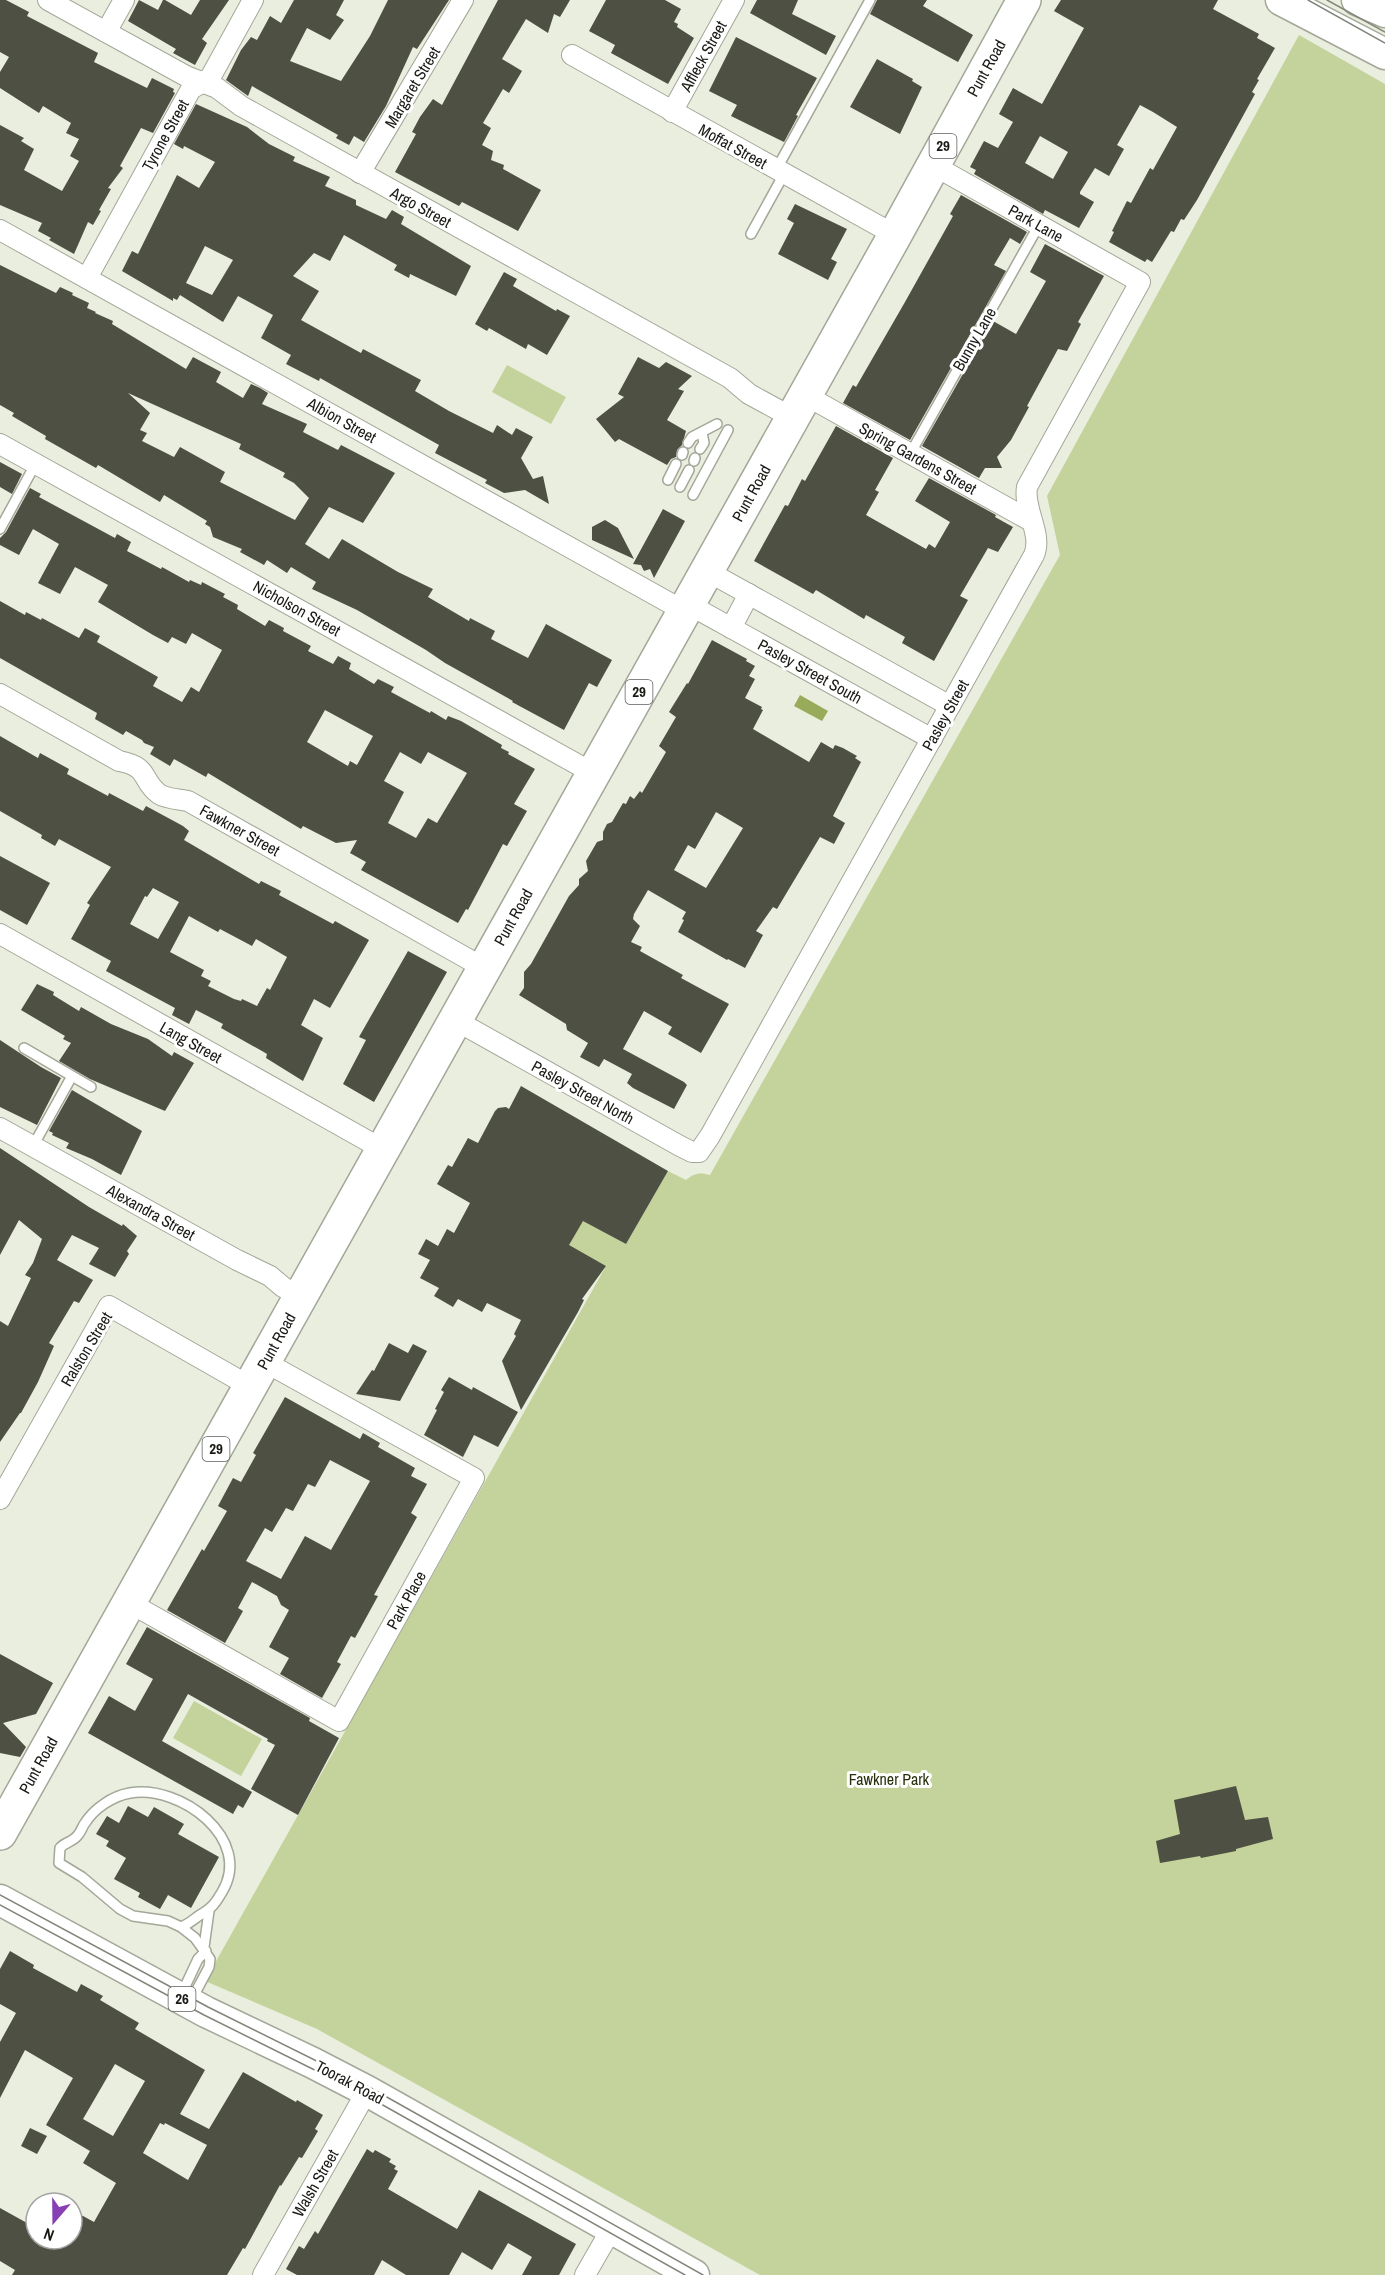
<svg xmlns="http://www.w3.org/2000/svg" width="1385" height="2275" font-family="'Archivo Narrow',sans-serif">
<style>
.green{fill:#c4d29b}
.water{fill:#98ab5a}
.building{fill:#4d5043;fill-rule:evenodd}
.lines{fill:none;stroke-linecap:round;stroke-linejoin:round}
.lane-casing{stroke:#a3a798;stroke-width:12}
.street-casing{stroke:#a3a798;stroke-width:22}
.primary-casing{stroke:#a3a798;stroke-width:33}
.highway-casing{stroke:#a3a798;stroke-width:36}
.lane{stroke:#fff;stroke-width:9}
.street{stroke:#fff;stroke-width:20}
.primary{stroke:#fff;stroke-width:30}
.highway{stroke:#fff;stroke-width:33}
.tram{stroke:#82857a;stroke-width:1.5}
.labels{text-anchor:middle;stroke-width:6;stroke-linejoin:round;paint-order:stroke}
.shield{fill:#fff;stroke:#5e5f5b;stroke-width:1.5}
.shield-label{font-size:15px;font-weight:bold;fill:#191a15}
.street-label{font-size:16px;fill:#191a15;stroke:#fff}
.park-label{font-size:16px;fill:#272f0b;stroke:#fff}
</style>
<rect width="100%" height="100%" fill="#e9eede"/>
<g class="green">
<path d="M1299,35L1385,84V2275H760L317,2029L205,1981L606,1266L584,1254H561L583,1220L626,1244L668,1171L686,1180C694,1173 700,1172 710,1175L1060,555L1047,496Z"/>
<path d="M507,365L566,397L551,424L492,392Z"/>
<path d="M194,1701L262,1739L241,1776L173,1738Z"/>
</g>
<path class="water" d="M800,695L828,711L822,721L794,706Z"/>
<g class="building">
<path d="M0,0H6L29,12L27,16L98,53L94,62L147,88L152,78L174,89L173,92L175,93L153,133L141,128L120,166L123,168L108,188L111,189L99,210L101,211L93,225L88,222L74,254L49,240L51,238L38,231L42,223L0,205V125L24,138L21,141L34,149L24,170L62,191L79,161L70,156L79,139L66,133L71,123L43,106L39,113L0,88V72L9,57L0,52Z"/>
<path d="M139,0L158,10L163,0H165L191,15L200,0H229L202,39L207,43L195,65L173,53L176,49L128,21Z"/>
<path d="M294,0H344L336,15L344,20L330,40L307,28L290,61L341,81L370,36L388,0H449L417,49L413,47L386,106L364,142L354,136L349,145L336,138L338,135L252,86L248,96L226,80L241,50L251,37L257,40L270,16L281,23Z"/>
<path d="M498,0H570L560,17L554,14L548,33L526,19L502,59L522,71L509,93L503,89L483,123L491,128L482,145L493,151L491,160L504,165L503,169L541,190L518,231L462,202L459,206L395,172L416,134L412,132L420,117L433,99L442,105Z"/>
<path d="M606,0H665L681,9L674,22L678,24L677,27L694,38L668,84L611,53L615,45L589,31Z"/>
<path d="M757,0H798L792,14L836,36L826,55L750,13Z"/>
<path d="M877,0H927L923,6L973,35L958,62L870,14Z"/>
<path d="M1061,0H1218L1213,9L1259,34L1257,38L1275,48L1257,79L1259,80L1252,92L1255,94L1197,200L1184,220L1181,219L1174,232L1171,231L1152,262L1147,259L1145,262L1109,242L1114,232L1112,231L1127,201L1131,203L1150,168L1153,170L1177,127L1153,112L1140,105L1117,145L1124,149L1109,176L1095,168L1080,192V194L1094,202L1079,228L1045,210L1043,214L974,174L976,170L970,167L984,141L998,148L1013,122L999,114L1013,88L1042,104L1084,28L1054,11ZM1040,136L1068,152L1053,179L1025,163Z"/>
<path d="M736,37L817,78L796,115L798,116L784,142L731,116L737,105L709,91Z"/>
<path d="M877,59L913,79L912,81L922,87L900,134L850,107Z"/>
<path d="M196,104L247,127L269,144L295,157L293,161L330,177L325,186L356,200V205L386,219L392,210L404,217L401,224L471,266L456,296L410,274L409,278L394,270L397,265L344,235L330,261L314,253L293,276L319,291L301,320L361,353L363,349L421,380L415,391L449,411L493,433L497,425L512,435L516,428L533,437L521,458L533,479L543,476L549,504L525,490L504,493L485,483L487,480L435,453L439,445L320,378L319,381L286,364L291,355L261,338L273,315L238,296L223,322L180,295L177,300L173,298V301L122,271L132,251L138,254L177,175L199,188L215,162L184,146L183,149L174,144ZM205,246L233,260L212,295L186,283Z"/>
<path d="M961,195L1027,232L1020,244L1010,238L994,265L1006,271L910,440L843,403L853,385L856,387L905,302L953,216L950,214Z"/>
<path d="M795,204L847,229L831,259L837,262L828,280L778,254L794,223L787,219Z"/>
<path d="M1045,244L1104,276L1078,322L1081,324L1067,351L1058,349L1027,406L1029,407L1011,440L997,457L1002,468H985L979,478L922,446L993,321L1016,334L1046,281L1030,272Z"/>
<path d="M0,265L56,293L60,287L73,293L72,295L89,303L87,308L96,312L95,313L113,321L112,324L186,369L193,357L221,372L216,382L243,398L251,384L260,388L268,393L262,404L307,424L303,432L338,450L341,445L395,473L363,523L329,507L305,544L329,559L342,539L398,572L433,589L428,597L469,621L470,618L495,631L491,639L528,658L546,624L612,660L597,687L589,683L564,730L512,702L513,701L445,663L426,650L357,610L312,589L316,582L291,567L287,573L267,560L264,565L240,552L242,549L213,537L210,527L205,524L207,521L164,495L160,502L98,465L96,468L45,439L46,436L12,416L14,413L0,405ZM128,393L241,444L239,449L285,473L283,477L294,483L309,498L295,520L220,482L225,472L180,447L174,457L142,441L147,433L140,430L150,413Z"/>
<path d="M504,272L517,279L513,286L556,311L557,309L570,316L547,355L528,344L526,349L489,328L487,331L475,324Z"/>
<path d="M638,357L659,368L666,362L692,376L678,389L684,391L667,420L686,431L682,445L677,450L676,457L671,459L667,465L619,439L615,442L596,419L624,397L618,394Z"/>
<path d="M836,426L893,458L875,490L879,492L866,515L926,549L929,544L935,548L950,522L915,501L929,478L996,515L995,517L1013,527L998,552L988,548L960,596L968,600L934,661L902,643L905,637L866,615L864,619L816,590L813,594L754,561L785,505L788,506L802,479L805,481Z"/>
<path d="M0,462L22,474L12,494L0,487Z"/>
<path d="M30,488L41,494L39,497L115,538L117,534L131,542L127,551L161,569L162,567L189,582L190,580L201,585L202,582L225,594L223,597L238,605L237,609L265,626L269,620L284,628L283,631L311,646L308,651L333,664L338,656L351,663L349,669L374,684L378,679L394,687L391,692L430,713L431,711L446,720L448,716L461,721L502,745L501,748L509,752L508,754L535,769L514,804L527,811L507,846L503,844L468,910L466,909L458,923L361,870L366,862L350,853L357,840L336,843L303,826L301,829L208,773L206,777L174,759L170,766L150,754L154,747L144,743L142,740L126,731L123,735L95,719L97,713L0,658V601L25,615L26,612L41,620L42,618L79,638L85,628L100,636L97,642L158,677L153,686L182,702L191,687L199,692L222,650L192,633L186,644L172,637L168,643L153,635L98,602L108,585L75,567L60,594L38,583L59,544L33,529L19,555L0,545V538L6,532ZM325,710L373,736L357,765L350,761L348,766L307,742ZM400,752L421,764L428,752L467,773L437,823L428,818L416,838L388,823L404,792L384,781Z"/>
<path d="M663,509L685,521L654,578L650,569L644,571L641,565L633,564Z"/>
<path d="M605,520L618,528L634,559L592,540V527Z"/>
<path d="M712,640L747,659L746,661L755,666L749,676L755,679L745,698L762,707L761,709L763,710L753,729L809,762L821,742L833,749L835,745L843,748L857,756L855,758L861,762L833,816L845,823L834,844L820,837L777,909L773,907L756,931L763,935L745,968L728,959L727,960L678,932L684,920L682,919L686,912L648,890L634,914L633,919L640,926L631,942L642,947L640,951L683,975L681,978L729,1004L701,1053L668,1034L672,1027L644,1011L623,1049L684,1082L687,1085L674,1109L633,1088L627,1083L632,1074L604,1059L599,1067L580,1057L588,1043L567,1030L566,1024L519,995L524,988V972L531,964L569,896L579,885V879L588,871L586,861L597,842L603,840V832L607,824L612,822L623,803L626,804L630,796L634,799L640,791L642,793L666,752L659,746L676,717L669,712L687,683L688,684ZM716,812L743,828L706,888L674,870L688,845L695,849Z"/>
<path d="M0,736L38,758L40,753L69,769L67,774L108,796L109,793L143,811L146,806L183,826L189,831L184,840L259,884L261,881L281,891L279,895L333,924L335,921L369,940L330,1008L314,999L301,1025L323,1038L303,1081L266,1058L267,1054L262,1051L221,1028L223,1024L196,1010L189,1024L172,1015L175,1008L106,971L111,961L71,939L90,905L87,903L111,867L59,839L55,846L41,838L42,835L0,811ZM153,888L179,902L158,939L130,924L145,896L147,897ZM189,916L218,932L220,929L252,946L256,939L287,957L270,990L267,988L257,1006L242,999L241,1001L234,999L208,986L211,981L201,976L204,970L170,952Z"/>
<path d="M0,856L50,883L27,925L0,910Z"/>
<path d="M408,951L447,972L374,1102L343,1084L366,1040L359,1037Z"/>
<path d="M37,984L54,992L53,995L79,1011L81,1007L111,1024L148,1039L172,1056L174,1052L194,1063L165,1111L90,1079L59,1061L71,1043L63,1039L65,1036L21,1010Z"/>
<path d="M0,1040L41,1067L61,1078L37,1125L0,1107Z"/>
<path d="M521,1086L668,1171L626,1244L583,1221L569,1245L606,1266L582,1299L584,1300L578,1312L521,1410L502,1361L516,1336L514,1334L521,1320L487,1303L482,1312L458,1299L453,1307L434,1296L439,1288L420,1278L430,1260L418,1254L426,1239L438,1246L447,1229L454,1233L470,1203L437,1184L448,1165L452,1167L468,1138L478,1143L495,1111L498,1108L506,1107L509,1109Z"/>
<path d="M72,1090L142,1131L121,1175L92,1159L66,1148L69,1143L52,1135L53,1133L49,1131Z"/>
<path d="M0,1148L89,1207L122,1226L123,1224L137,1236L127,1251L129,1254L115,1277L89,1264L99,1248L72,1235L57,1260L93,1280L79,1303L74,1301L49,1343L54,1346L38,1382L21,1413H20L0,1442V1321L8,1326L31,1278L25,1275L33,1263L42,1239L19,1220L0,1255Z"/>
<path d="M389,1343L408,1353L413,1344L427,1351L400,1401L356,1394L372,1370L374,1371Z"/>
<path d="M449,1377L472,1390L473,1387L518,1412L498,1447L474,1435L463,1457L424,1435L437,1410L435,1409L444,1392L441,1390Z"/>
<path d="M285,1397L360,1439L363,1433L380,1443L378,1447L415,1468L411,1476L427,1484L411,1513L417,1517L374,1595L378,1596L355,1638L351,1636L337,1662L341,1664L322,1698L280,1674L289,1658L269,1647L289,1610L281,1605L277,1596L252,1582L238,1608L243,1611L225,1643L167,1610L202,1549L204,1551L227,1511L218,1506L233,1478L241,1482L256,1455L253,1453ZM330,1460L370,1481L331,1550L305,1536L281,1579L246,1561L265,1528L272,1532L286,1508L293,1511L308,1484L315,1487Z"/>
<path d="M147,1627L310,1718L309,1721L339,1738L298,1815L251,1789L275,1745L267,1741L268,1739L188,1694L162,1741L252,1792L243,1808L238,1805L233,1814L88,1733L109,1696L135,1711L153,1679L126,1664Z"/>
<path d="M0,1654L53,1683L36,1714L3,1723L26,1747L20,1757L0,1753Z"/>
<path d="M1236,1786L1245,1820L1268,1817L1273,1839L1236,1849V1851L1201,1858L1200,1856L1160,1863L1156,1841L1180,1834L1174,1800Z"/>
<path d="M128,1806L148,1817L154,1807L184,1824L178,1834L219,1857L191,1908L168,1895L160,1909L138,1897L140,1893L114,1879L126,1858L106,1846L109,1841L96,1834L107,1816L119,1823Z"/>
<path d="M10,1951L34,1965L33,1968L77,1992L81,1984L103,1996L100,2000L139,2023L135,2029L205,2070L180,2114L209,2129L243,2072L296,2102L297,2100L323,2115L315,2129L318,2131L302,2158L299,2157L281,2186L280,2185L245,2249L243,2248L227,2275H12L15,2270L0,2261V2208L36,2228V2239H72V2210L94,2222L116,2183L83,2163L90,2151L46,2125L73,2078L25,2050L0,2098V2042L16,2013L0,2004V1969ZM115,2064L145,2081L113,2136L83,2119ZM160,2123L164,2125L165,2123L207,2145L188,2180L143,2153Z"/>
<path d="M30,2128L47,2136L37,2154L21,2146Z"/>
<path d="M367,2149L373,2153L375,2150L391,2159L389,2162L396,2166L394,2169L398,2171L388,2189L457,2229L479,2190L576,2244L559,2275H522L532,2257L508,2243L492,2270L462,2252L449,2275H406L382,2260L374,2275H297L286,2269L299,2246L304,2249L315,2231L318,2234Z"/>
</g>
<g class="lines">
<defs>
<g id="lane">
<path d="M776,170L870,0"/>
<path d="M751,234L784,174"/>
<path d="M688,443L692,437L717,424"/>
<path d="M700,449L704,443L702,433"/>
<path d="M910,454L1039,225"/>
<path d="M682,455L683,452"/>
<path d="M694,461L695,458"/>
<path d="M668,480L676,464"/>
<path d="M680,487L689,470"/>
<path d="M693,495L728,430"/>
<path d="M0,529L36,463"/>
<path d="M24,1048L91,1087"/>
<path d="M33,1146L72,1076"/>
<path d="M181,1927C189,1924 194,1919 200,1915C212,1908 215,1904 222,1892C254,1839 180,1784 130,1793C112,1796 94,1809 85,1823C82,1827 81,1832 78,1835C73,1842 65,1842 60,1848L59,1863L82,1877L120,1909L133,1916L168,1921L181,1927L195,1938L210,1959L209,1967L192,1999"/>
<path d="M204,1947L209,1911"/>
<path d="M182,1993L198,1959L206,1951"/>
</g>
<g id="street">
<path d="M48,0L186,76L217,88L241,106L730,378L749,394L793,418"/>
<path d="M106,32L124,0"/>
<path d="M572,55L895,235"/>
<path d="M672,112L734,0"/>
<path d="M360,173L463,0"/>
<path d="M0,230L684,611"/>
<path d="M87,278L191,89L210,78L253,0"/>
<path d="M805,395L1031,521"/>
<path d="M0,444L593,773"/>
<path d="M707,571L950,706"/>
<path d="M688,604L932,739"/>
<path d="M731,628L749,594"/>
<path d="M0,694L119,761C151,767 140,780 159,794C167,799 178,799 188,801L484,968"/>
<path d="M0,934L382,1149"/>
<path d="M455,1020L680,1146L692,1152H699L710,1136L1034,555C1043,534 1023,509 1027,487L1140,282L933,165"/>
<path d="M0,1128L237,1260L270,1276L283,1287L301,1297"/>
<path d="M0,1499L109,1306L251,1387"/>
<path d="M130,1603L339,1721L474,1478L265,1362"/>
<path d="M263,2275L367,2091"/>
<path d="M585,2275L612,2228"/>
</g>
<g id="primary">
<path d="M1281,0L1385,54"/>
<path d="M1357,0L1385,12"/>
<path d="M0,1900L206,2012L313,2063L367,2091L694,2275"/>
</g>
<path id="highway" d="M0,1833L895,235L1024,0"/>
</defs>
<use href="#lane" class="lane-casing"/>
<use href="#street" class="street-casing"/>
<use href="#primary" class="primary-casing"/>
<use href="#highway" class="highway-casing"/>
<use href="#lane" class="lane"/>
<use href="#street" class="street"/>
<use href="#primary" class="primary"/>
<use href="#highway" class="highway"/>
<g class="tram">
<path d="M1308,0L1385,43"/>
<path d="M1327,0L1385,32"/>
<path d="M0,1895L208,2007L369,2087L703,2275"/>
<path d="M0,1905L204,2015L365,2095L685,2275"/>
</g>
</g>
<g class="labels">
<g class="shield">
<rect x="929.5" y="134" width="27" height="24" rx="4.5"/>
<rect x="625.5" y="680" width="27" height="24" rx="4.5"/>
<rect x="202.5" y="1437" width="27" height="24" rx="4.5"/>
<rect x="168.5" y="1987" width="27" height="24" rx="4.5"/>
</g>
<g class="shield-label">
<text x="943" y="151">29</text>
<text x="639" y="697">29</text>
<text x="216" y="1454">29</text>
<text x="182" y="2004">26</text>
</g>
<g class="street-label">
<text transform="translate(703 56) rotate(-61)" y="6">Affleck Street</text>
<text transform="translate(986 68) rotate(-61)" y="6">Punt Road</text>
<text transform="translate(412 87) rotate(-59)" y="6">Margaret Street</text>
<text transform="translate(165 135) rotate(-61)" y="6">Tyrone Street</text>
<text transform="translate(733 146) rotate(29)" y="6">Moffat Street</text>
<text transform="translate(421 207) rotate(29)" y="6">Argo Street</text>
<text transform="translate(1036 223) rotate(29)" y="6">Park Lane</text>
<text transform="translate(974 339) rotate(-60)" y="6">Bunny Lane</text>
<text transform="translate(342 420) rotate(29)" y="6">Albion Street</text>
<text transform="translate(918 458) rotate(29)" y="6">Spring Gardens Street</text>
<text transform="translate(751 493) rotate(-61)" y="6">Punt Road</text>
<text transform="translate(297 608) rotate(29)" y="6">Nicholson Street</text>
<text transform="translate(810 671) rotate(29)" y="6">Pasley Street South</text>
<text transform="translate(945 715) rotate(-61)" y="6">Pasley Street</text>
<text transform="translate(240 830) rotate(29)" y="6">Fawkner Street</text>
<text transform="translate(513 917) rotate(-61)" y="6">Punt Road</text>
<text transform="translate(191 1042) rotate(29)" y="6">Lang Street</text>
<text transform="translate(583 1092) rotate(29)" y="6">Pasley Street North</text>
<text transform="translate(151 1212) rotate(29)" y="6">Alexandra Street</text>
<text transform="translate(276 1341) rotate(-61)" y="6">Punt Road</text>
<text transform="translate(86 1349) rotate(-59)" y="6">Ralston Street</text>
<text transform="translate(406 1600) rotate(-61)" y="6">Park Place</text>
<text transform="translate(38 1765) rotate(-61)" y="6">Punt Road</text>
<text transform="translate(350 2082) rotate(28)" y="6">Toorak Road</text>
<text transform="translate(315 2183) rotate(-60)" y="6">Walsh Street</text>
</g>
<g class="park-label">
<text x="889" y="1785">Fawkner Park</text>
</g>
</g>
<g transform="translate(54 2221) rotate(200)"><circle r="28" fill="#ffffff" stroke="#a3a3a1" stroke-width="1.5"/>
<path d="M0-4.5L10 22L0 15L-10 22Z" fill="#8640b3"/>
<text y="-9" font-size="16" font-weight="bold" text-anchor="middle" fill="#191a15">N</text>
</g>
</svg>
